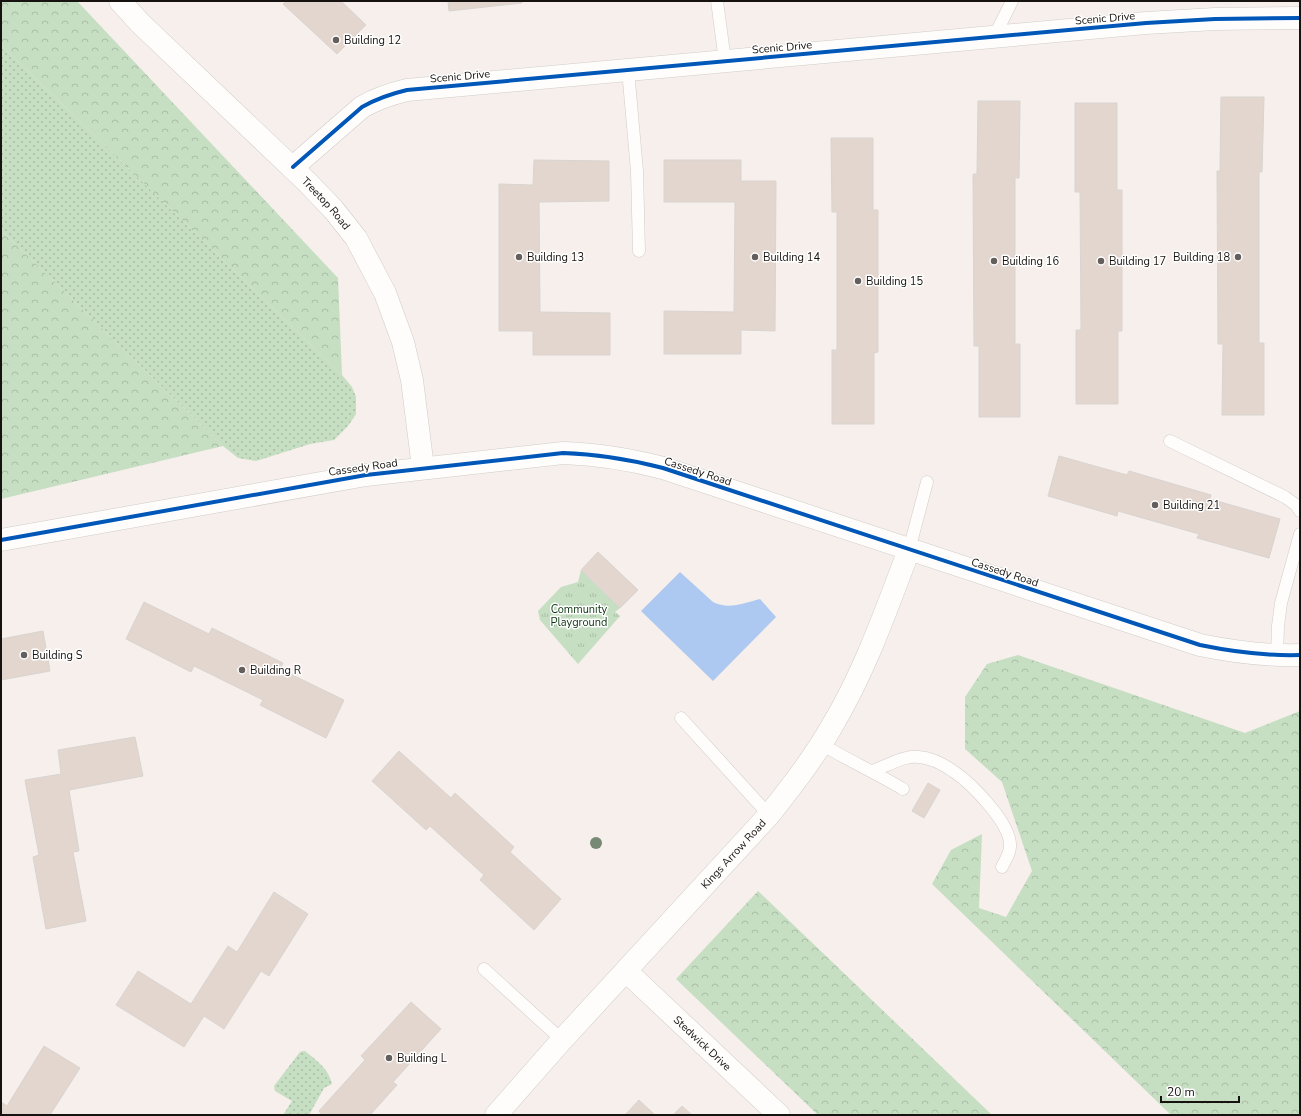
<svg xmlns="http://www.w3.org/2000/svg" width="1301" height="1116" font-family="'Nunito Sans',sans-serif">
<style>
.grass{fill:url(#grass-dots)}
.forest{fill:url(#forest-crowns)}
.park{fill:url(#park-tufts)}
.water{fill:#aec9f1}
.building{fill:#e2d6ce;stroke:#d9d4d1}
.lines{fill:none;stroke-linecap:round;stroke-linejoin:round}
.service-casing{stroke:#d1ccc9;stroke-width:13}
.minor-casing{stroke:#d1ccc9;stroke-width:23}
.tertiary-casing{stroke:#d1ccc9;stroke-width:23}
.service{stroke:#fefdfc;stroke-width:12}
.minor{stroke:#fefdfc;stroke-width:22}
.tertiary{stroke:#fefdfc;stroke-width:22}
.cycleway-casing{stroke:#fff;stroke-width:6}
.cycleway{stroke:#0057b8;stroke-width:4}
.tree{fill:#768974}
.poi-dot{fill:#645f5c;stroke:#fff;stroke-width:1.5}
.labels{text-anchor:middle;stroke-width:3;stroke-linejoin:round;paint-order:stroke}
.street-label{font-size:11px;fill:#16120f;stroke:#fff}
.poi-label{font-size:11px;fill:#16120f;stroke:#fff;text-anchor:start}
.park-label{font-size:11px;fill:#0e3613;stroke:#fff}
</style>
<defs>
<pattern id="grass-dots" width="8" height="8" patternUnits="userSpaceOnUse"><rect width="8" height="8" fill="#c6dec2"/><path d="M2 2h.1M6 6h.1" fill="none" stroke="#a9bda6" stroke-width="1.8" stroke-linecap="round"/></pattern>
<pattern id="forest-crowns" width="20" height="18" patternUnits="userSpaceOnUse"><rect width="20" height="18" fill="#c6dec2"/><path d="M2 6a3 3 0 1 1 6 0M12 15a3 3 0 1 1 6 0" fill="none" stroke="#a9bda6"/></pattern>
<pattern id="park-tufts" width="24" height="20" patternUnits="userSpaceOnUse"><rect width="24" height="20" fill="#c6dec2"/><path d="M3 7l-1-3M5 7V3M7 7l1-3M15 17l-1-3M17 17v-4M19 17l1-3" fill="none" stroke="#a9bda6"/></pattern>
</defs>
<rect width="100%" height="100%" fill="#f6efeb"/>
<g class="grass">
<path d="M1,45L342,375L352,387L356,397V414L348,426L334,440L310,444L256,461L238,458L223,446L1,230Z"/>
<path d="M303,1051H305C316,1060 329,1069 332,1084L324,1088L309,1115H283L292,1101L275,1091L274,1086L300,1052Z"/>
</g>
<g class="forest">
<path d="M1,1H77L338,278L342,375L1,45Z"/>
<path d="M1,230L223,446L1,499Z"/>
<path d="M1018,655L1245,733L1300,711V1115H1171L932,884L951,850L982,834L979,908L1006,917L1032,871L1002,782L965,749V697L987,664Z"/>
<path d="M758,891L992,1115H818L676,979Z"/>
</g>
<path class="park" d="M581,570L620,608L615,612L620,616L578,664L540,620L538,611L561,587L578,582Z"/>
<path class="water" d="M680,572L713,602C729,610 744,603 760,599L776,617L713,681L641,611Z"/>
<g class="building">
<path d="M286,1H341L366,25L337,54L283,4Z"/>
<path d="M448,1H522V3L449,11Z"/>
<path d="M1221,97H1264L1262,172H1259V343H1264V415H1222L1223,344H1218L1217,171H1220Z"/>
<path d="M978,101H1020L1019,178H1015V344H1020V417H979V346H974L973,174H977Z"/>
<path d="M1075,103H1117V190H1122V331H1118V404H1076V330H1081L1080,192H1075Z"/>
<path d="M831,138H873V210H878V352L874,353V424H832V350H837V212H832Z"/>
<path d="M534,160L609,161V201L539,202L540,312L610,313V355H533V331H499V184L533,185Z"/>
<path d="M664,160H741V181H776L775,331L741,330V354H664V311L734,312L735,202H664Z"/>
<path d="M1059,456L1127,475L1129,471L1211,495L1210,499L1280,519L1269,558L1197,538L1199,534L1118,511L1117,516L1048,496Z"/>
<path d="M598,552L638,590L620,608L581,570Z"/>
<path d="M144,602L209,634L212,628L283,663L280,669L344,700L326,738L260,705L263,700L194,666L191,672L126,639Z"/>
<path d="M43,631L50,671L1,680V639Z"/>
<path d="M135,737L143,776L69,790L79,851L73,852L86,921L46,929L33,857L39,855L25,780L61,774L58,750Z"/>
<path d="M399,751L451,798L455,793L514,847L510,852L561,899L534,930L480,880L484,875L430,826L426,830L372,781Z"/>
<path d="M928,783L940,790L924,818L912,811Z"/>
<path d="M274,892L308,914L269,976L261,971L224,1029L204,1016L184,1047L116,1005L138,971L191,1004L228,946L237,952Z"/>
<path d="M411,1002L441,1029L393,1082L397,1085L370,1115H322L319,1111L365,1060L361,1056Z"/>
<path d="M44,1046L80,1068L50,1115H1V1102L7,1106Z"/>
<path d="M639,1100L655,1115H625Z"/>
<path d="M682,1106L692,1115H673Z"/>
</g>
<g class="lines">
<defs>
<g id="service">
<path d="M717,1L725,61"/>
<path d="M994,37L1012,1"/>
<path d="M628,70L637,171L639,251"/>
<path d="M1170,441L1285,497L1296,505L1300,511"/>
<path d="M909,550L927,482"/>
<path d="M1277,656L1278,626L1281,603L1300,534"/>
<path d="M681,718L769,815"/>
<path d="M821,744C848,760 876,773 903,789"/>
<path d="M872,771C887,766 904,755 919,757C931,758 943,764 953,771C971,783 1012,824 1010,847C1010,854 1004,862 1002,867"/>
<path d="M484,969L562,1040"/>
</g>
<g id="minor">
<path id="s1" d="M120,1L140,23L306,181L333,209L356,238L385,293L403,342L412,380L423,468"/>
<path d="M293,167L362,107C376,99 390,94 407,90L1146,23L1215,19L1300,18"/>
<path id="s2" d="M626,971L779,1115"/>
</g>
<g id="tertiary">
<path d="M1,540L366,475L563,453C599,454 628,459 663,468L1200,645C1234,652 1266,656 1300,655"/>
<path id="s3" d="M496,1115L562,1040L769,815C791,787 814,758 832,726C865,671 886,610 909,550"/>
</g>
</defs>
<use href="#service" class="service-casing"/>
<use href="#minor" class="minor-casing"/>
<use href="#tertiary" class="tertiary-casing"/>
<use href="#service" class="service"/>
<use href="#minor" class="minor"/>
<use href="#tertiary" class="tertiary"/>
<defs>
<g id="cycleway">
<path d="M293,167L362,107C376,99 390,94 407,90L1146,23L1215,19L1300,18"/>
<path d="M1,540L366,475L563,453C599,454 628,459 663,468L1200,645C1234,652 1266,656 1300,655"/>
</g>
</defs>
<use href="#cycleway" class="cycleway-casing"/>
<use href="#cycleway" class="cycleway"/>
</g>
<circle class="tree" cx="596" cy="843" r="6"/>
<g class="poi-dot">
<circle cx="336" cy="40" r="4"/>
<circle cx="519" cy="257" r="4"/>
<circle cx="755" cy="257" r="4"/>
<circle cx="1238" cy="257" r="4"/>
<circle cx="994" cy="261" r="4"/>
<circle cx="1101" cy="261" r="4"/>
<circle cx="858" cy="281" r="4"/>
<circle cx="1155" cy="505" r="4"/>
<circle cx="24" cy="655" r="4"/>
<circle cx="242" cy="670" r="4"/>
<circle cx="389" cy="1058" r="4"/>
</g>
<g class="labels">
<g class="street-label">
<text transform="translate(1105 18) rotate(-5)" y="4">Scenic Drive</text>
<text transform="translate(782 47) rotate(-5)" y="4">Scenic Drive</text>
<text transform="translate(460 76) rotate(-5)" y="4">Scenic Drive</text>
<text dy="4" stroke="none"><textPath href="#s1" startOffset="289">Treetop Road</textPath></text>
<text transform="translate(363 467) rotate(-8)" y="4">Cassedy Road</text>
<text transform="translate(698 471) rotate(18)" y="4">Cassedy Road</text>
<text transform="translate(1005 572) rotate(18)" y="4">Cassedy Road</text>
<text dy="4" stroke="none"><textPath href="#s3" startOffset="353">Kings Arrow Road</textPath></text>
<text dy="4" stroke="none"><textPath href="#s2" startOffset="105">Stedwick Drive</textPath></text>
</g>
<g class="poi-label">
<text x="344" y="44">Building 12</text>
<text x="527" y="261">Building 13</text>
<text x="763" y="261">Building 14</text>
<text x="1230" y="261" text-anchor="end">Building 18</text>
<text x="1002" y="265">Building 16</text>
<text x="1109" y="265">Building 17</text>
<text x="866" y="285">Building 15</text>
<text x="1163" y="509">Building 21</text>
<text x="32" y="659">Building S</text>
<text x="250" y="674">Building R</text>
<text x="397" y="1062">Building L</text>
</g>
<g class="park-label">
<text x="579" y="613">Community<tspan x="579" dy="13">Playground</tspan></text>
</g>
</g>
<rect width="1301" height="1116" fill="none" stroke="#16120f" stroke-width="4"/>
<path d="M1161 1096v6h78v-6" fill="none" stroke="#16120f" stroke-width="2"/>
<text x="1167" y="1096" font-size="12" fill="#16120f" stroke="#ffffff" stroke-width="3" paint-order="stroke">20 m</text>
</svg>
